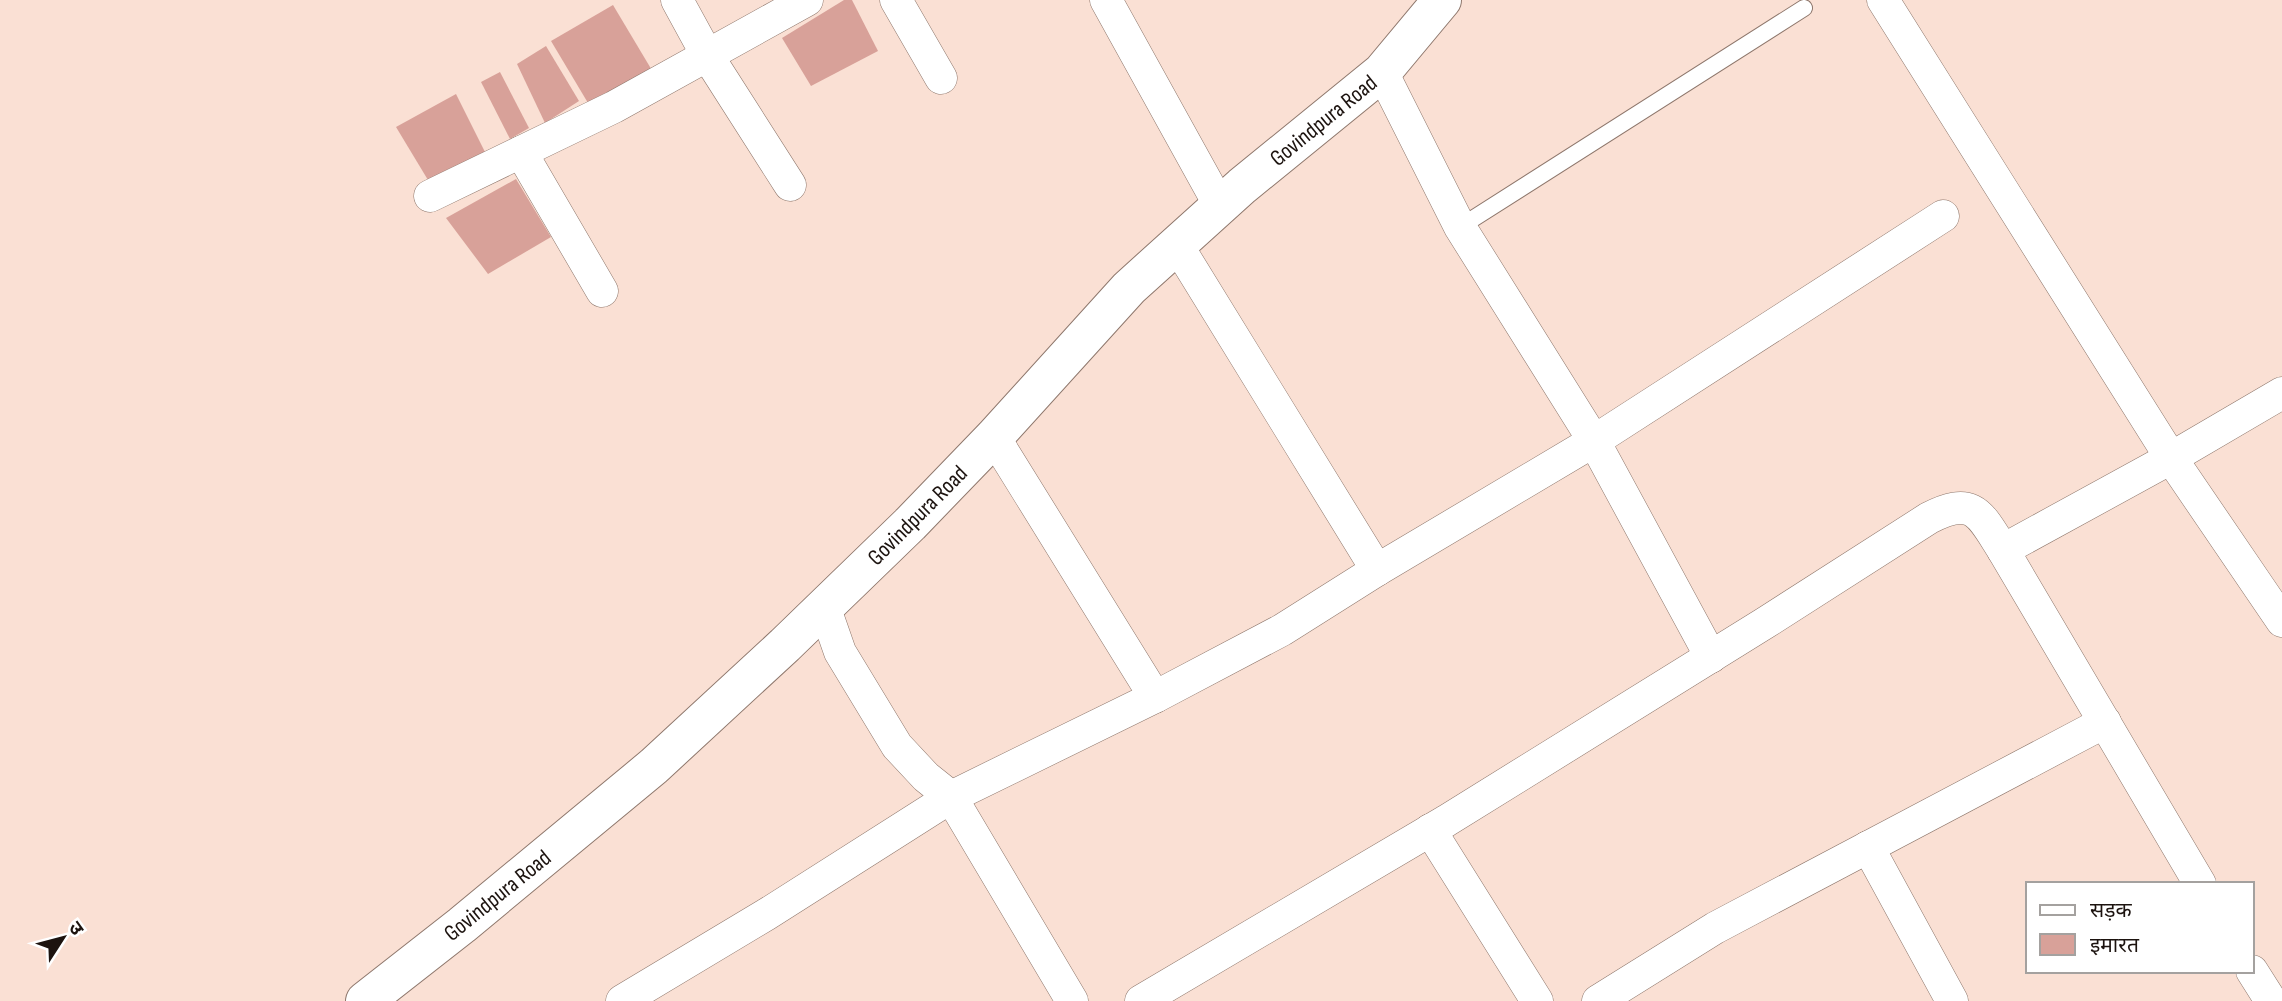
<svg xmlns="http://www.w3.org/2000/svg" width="2282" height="1001" font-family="'Sofia Sans Condensed','Noto Sans Devanagari',sans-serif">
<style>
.building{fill:#d8a199}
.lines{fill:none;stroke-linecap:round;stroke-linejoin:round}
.service-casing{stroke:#8e776c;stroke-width:18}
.minor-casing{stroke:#8e776c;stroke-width:33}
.tertiary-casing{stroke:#8e776c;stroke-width:40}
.service{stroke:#fff;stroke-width:16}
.minor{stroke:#fff;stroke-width:32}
.tertiary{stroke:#fff;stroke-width:38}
.labels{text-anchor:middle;stroke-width:5;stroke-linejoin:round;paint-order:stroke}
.street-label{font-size:23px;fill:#1c130f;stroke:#fff}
</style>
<rect width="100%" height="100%" fill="#fae0d4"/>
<g class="building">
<path d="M844,0H852L878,51L811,86L782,38Z"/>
<path d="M613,5L653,72L591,108L551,41Z"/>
<path d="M546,46L579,101L545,123L517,64Z"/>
<path d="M500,72L529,128L510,139L481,82Z"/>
<path d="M456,94L487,156L431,185L396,127Z"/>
<path d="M516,179L551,237L488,274L446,218Z"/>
</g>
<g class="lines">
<defs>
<path id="service" d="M1460,227L1804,8"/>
<g id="minor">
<path d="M677,0L707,55L790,185"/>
<path d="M896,0L941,78"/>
<path d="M1106,0L1220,206"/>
<path d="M1883,0L2171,458L2282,621"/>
<path d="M521,152L602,291"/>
<path d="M430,196L614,107L807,0"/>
<path d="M1177,245L1377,570"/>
<path d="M994,437L1155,697"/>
<path d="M2003,550L2200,884"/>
<path d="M824,606L840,652L897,746L926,777L951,797L1072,1001"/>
<path d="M1711,657L1594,441L1943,216"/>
<path d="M1430,830L1537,1001"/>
<path d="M1868,847L1952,1001"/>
<path d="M2252,971L2271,1001"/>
<path d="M622,1001L767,914L951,797L1155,697L1282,630L1377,570L1594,441L1460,227L1382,72"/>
<path d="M1141,1001L1446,821L1765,623L1929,518C1974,495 1980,514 2003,550L2171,458L2282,393"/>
<path d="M1598,1001L1715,928L2105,722"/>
</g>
<path id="tertiary" d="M365,1001L462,925L654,766L785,645L910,524L994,437L1129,288L1242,186L1382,72L1442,0"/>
</defs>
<use href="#service" class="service-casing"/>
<use href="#minor" class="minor-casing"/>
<use href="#tertiary" class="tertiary-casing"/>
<use href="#service" class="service"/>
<use href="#minor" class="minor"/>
<use href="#tertiary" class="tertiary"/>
</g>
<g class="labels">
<g class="street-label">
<text transform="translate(1323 120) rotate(-39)" y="8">Govindpura Road</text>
<text transform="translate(917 515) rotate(-45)" y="8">Govindpura Road</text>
<text transform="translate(497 895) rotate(-39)" y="8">Govindpura Road</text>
</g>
</g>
<rect x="2026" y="882" width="228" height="91" fill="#ffffff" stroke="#a4a19f" stroke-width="2"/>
<rect x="2040" y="905" width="35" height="10" fill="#ffffff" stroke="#a4a19f" stroke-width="2"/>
<text x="2090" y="917" font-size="21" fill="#1c130f">सड़क</text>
<rect x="2040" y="934" width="35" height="21" fill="#d8a199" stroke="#a4a19f" stroke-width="2"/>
<text x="2090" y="952" font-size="21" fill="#1c130f">इमारत</text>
<g transform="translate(63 938) rotate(54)" stroke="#ffffff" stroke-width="5" paint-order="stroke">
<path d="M0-5L12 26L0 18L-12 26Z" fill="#1c130f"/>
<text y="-10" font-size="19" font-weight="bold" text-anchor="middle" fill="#1c130f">उ</text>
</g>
</svg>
